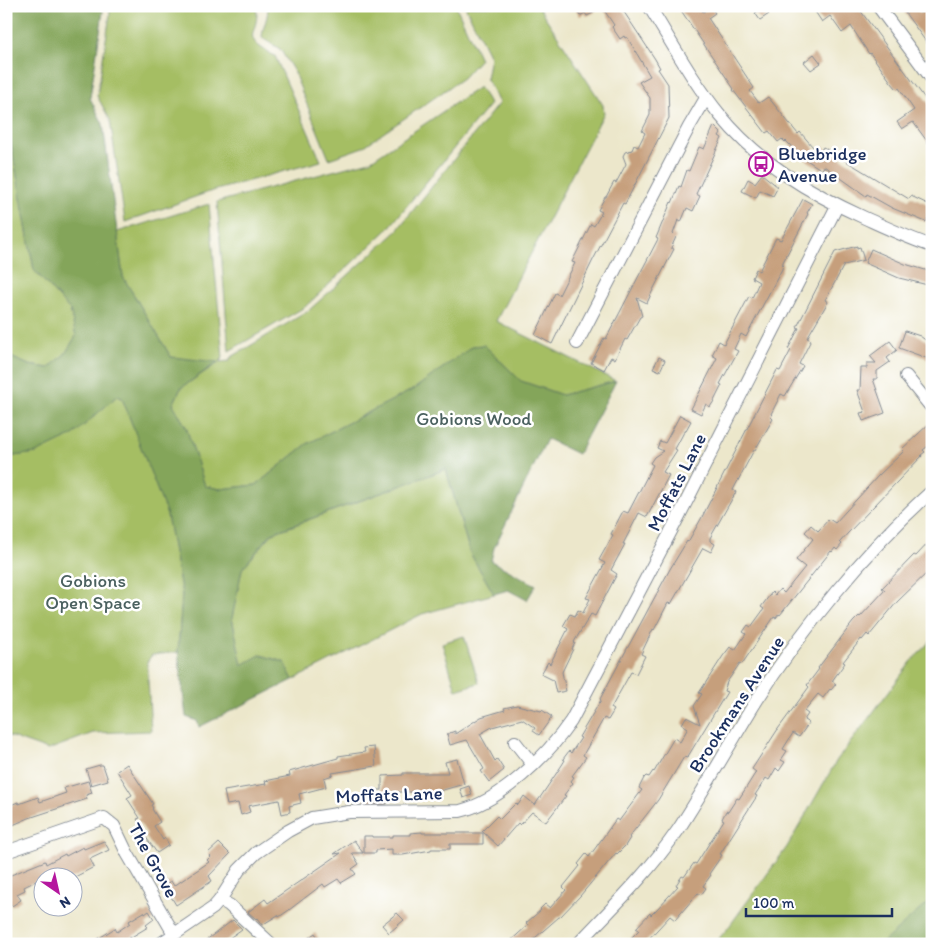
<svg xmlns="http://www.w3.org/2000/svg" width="938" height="950" font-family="Itim,sans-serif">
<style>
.green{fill:#a5be64;stroke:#607661}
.forest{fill:#84a55a;stroke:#506a5c}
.building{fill:#c69f7b}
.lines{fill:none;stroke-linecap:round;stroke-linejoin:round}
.minor-casing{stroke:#848b94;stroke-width:14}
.minor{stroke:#fff;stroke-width:12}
.labels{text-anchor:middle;stroke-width:5;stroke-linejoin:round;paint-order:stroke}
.poi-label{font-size:19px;fill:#1b2f5e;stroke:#fff;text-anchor:start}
.park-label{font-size:19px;fill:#4b6160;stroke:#fff}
.street-label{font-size:19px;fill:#1b2f5e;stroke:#fff}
</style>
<rect width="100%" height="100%" fill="#fff"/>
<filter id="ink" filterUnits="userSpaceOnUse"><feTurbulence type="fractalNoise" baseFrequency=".02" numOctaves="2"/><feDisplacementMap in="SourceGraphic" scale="10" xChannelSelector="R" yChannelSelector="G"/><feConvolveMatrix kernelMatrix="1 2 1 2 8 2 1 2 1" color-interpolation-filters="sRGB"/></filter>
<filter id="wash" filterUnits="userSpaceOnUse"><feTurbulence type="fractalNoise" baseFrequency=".0096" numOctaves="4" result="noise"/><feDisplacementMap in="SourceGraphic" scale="20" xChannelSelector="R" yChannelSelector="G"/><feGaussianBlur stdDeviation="1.12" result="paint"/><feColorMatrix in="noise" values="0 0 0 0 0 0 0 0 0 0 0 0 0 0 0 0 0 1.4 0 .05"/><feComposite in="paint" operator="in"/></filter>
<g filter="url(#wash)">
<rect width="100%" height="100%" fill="#ece7cb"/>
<g class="green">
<path d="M109,6H256C262,34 235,35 275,56L321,161L209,192L125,222L110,120L97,96L110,14Z"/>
<path d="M267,6H456L480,59L463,78L363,147L329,159L293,70L280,49L262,38C262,27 270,15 267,6Z"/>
<path d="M465,6H538L603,105L604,113L496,321L616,381L562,395L521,381L484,345L473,346L414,389L307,444L256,485L220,489L205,486L186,427L173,405L181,388L218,363L171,357L123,277L117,232L209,204L223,358L219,362L230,361V358L308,311L394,234L499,103L486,78L490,57Z"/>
<path d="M479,87L490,104L388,229L305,307L229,351L217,202L370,161Z"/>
<path d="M6,115L34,270L70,310L76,336L65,354L49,368L29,365L6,355Z"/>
<path d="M117,396L122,398L167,515L182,594L178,652L152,655L147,662L151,731L93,733L48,750L6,735V457L36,453L73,435Z"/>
<path d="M446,469L470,553L494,594L422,614L293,680L284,662L261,655L242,666L232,618L242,569L273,533Z"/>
<path d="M464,636L479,683L456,690L442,643Z"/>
<path d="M932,639V944H714L728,928L787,847L837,760L911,662Z"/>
</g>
<g class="forest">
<path d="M6,6H102L103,12L90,98L103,124L123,277L171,357L218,362L181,388L173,404L186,427L205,486L220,489L256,485L307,444L414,389L473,346L484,345L521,381L562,395L616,381L578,454L547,439L494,548L491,561L536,585L527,600L508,590L494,594L470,553L446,469L272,533L242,569L232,618L242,665L260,655L284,662L293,680L199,727L197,721L186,717L178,652L182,594L167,515L122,398L117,396L73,435L36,453L6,457V355L29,365L49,368L65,354L76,336L70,310L34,270L6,115Z"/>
<path d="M932,899V944H881Z"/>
</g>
<g id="blocks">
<g class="building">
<path d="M574,6H595L592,8L595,12L587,16L585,13L580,16Z"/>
<path d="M608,6H620L655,59L660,68L658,69L668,84L669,118L625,204L623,203L593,260L552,344L535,335L555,293L559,295L575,263L572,262L591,224L594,226L602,212L598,210L605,197H606L614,182L616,183L626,164L623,156L625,152L632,150L634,145L638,147L645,133L642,131L650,115V98L639,82L650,76L627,37L625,38L624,36L620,39L612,27L614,25L604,10Z"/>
<path d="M678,6H699L703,12L711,7L715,13L708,18L754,88L750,91L759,103L768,97L798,134L800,132L819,154L823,147L909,199L911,196L932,206V217L929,216L926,222L892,208L867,194L866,196L824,166L822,170L802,157L786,141L785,142L782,139L778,142L769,131L766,133L733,90L734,89Z"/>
<path d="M819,6H857L932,108V148L913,122L902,129L897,122L914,110L899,88L897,89L891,82L870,53L869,54L851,26L842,33L830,16L822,22L814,10Z"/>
<path d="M900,6H915L920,13L925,10L932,20V50Z"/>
<path d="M764,7L769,14L760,20L755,13Z"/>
<path d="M814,54L821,63L811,70L804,62Z"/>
<path d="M714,126L721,133L719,136L722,138L696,194L700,196L693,211L687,208L681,222L678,220L673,234L676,237L671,248L674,249L653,290L647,303L637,298L642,316L640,317L627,340L625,339L615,359L611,357L604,370L591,363L604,338L606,339L644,266L658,239L656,238L671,202L672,203L679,186L681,187L687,170L689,171L699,147L704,149Z"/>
<path d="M762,174L778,187L773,196L760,190L756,198L742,191L748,179L755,183Z"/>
<path d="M803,199L812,204L807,213L808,214L783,262L782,269L746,337L741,334L734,349L738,351L720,384L722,385L714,401L710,407L706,404L701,414L691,409L717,358L712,355L719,341L724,344L745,304L749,296L752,298L759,282L752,278L756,269L759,271L776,238L781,240Z"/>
<path d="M857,246V248L860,247L864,260L844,265L835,282L825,300L828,302L807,338L811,340L799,364L803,366L785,396L781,394L771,414L772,415L771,417L773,419L755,450H754L733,490L736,492L710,538V541L715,544L711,552L703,548L671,604L668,603L654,630L653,629L641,654L645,656L636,674L631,672L611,708L614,710L608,720L604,718L583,755L586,757L572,776L574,777L571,781L573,783L564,795L566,796L546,822L532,812L520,825L518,823L498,846L482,831L497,816L500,819L516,803L518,805L524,796L535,805L562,765L565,760L563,759L569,751L571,753L581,738L579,737L601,700L600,699L670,569L687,541L688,542L701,519L777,370L780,371L791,350L788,349L799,328L797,327L835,252Z"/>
<path d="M871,249L905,264L932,272V286L899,278L865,263Z"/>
<path d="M905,331L920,336L932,345V360L899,348Z"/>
<path d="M890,341L897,350L887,358L890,362L877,371V379H873L885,413L863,421L860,413L865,412L857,390H860L861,368H867V363H876L870,356Z"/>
<path d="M659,357L665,360L660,371L653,368Z"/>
<path d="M680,415L691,421L685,432H684L675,449L677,450L663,472L669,475L647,517L639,513L623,544H625L611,570L617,574L595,616L591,614L574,642L575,643L572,649H573L562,672L566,691L556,693L553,680L541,674L548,662L550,664L568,629L563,626L570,614L575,616L578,610L583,613L590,599L586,598L605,563L599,560L613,535L611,534L623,511L628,513L653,465L650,463L654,457L663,451L657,448L660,441L665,443Z"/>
<path d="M932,421V443L923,450L925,452L921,455L922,456L848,533L840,542L842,544L837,550L835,548L832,552L831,551L780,615L779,614L776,618L774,617L742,664L740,663L727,682L724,691L727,692L687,758L684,757L658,800L629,837L630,838L625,846L617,854L616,853L580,896L560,917H559L528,944H507L528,925L526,923L541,910L540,909L545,904L550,908L566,890L563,887L580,866L578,864L586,854L589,857L616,819L619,821L642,790L639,788L644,778L646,776L649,777L653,771L654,772L674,738L680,742L688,728L682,724L686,717L700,724L694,706L702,694L699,693L723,656L730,647L735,650L746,634L743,632L748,625L751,627L764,609L761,607L772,592L775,595L780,589L784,593L805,567L796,560L813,539L805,532L811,525L818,531L829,519L835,523L878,476L904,451L902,449Z"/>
<path d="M932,539V568L897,602L869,636L867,634L862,640L861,639L843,662L845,663L832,681L836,684L831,690L830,689L823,698L818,694L804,711L808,714L804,720L809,723L799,737L793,733L783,749L787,751L781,760L785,762L779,771L776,768L769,780L766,778L755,795L757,796L720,854L722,855L709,874L711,875L703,886L706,888L701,895L698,893L675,920L670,916L644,944H625L639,930L636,928L650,913L651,915L658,908L678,886L676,885L682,876L684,877L694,863L696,864L724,820L722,819L726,811L728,812L737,798L739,799L756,772L752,769L778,729L809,687L807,685L819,669L818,668L853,622L859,616L860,617L885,590L882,588L914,555L916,556Z"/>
<path d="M517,705L541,711L542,710L552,717L539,735L533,731L535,728L522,719L492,727L480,734L495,761L497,759L504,770L489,782L481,771L484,769L467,740L450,745L447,734L455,731V734L481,717L505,710L504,708Z"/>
<path d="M374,747L376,766L332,773L333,775L324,778L326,787L299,794L301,803L289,806L290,812L282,814L279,800L248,806L250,812L241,815L238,803L227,805L224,791L266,784L265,781L290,776L289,772L338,758V756L365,752L364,748Z"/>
<path d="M457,759L464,784L436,792H388L387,804H371V802H365L364,790H382V776L403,775V773H448L445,762Z"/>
<path d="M127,764L153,804L151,805L153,808L152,809L160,822L154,826L163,840L165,838L169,845L157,853L145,836L147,834L137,819L140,818L127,798L132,795L117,771Z"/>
<path d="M100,765H103L108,780L91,785L86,769Z"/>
<path d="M88,781L92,793L86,795L87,799L29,818L6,828V807L18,802L19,804L38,797L40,802L66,793L64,788Z"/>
<path d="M469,786L472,795L463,798L460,789Z"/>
<path d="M422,832V833H483V844H450V849H431V850L403,855H392V849L376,850V853H364V836H372V837H393V835H410V833Z"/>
<path d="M354,840L363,853H352L359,864L352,869L356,874L341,883L338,879L325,887L323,884L289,910L279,917L278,915L262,925L257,918L256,919L248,912L265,899L268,903L341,853L334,854Z"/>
<path d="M104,841L109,850L90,859L94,867L73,878H42L24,887L25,890L17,894L21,900L12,906L6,897V877L45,861L46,864L65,854L66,856L83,847L84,849Z"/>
<path d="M219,843L230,854L209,876L212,881L176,905L164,885L171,881L174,886L209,862L207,860L211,856L208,853Z"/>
<path d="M149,911L154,919L146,925L148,927L123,942L122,940L116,944H90L115,928L117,932L130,923L129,921L144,912L145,914Z"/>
<path d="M397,913L404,920L389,933L382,925Z"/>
<path d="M233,920L242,929L221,944H201Z"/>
<path d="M315,933L322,944H300Z"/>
</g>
</g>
</g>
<g filter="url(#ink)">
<use href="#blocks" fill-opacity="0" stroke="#848b94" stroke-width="1"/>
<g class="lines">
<defs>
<g id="minor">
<path d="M649,6C672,43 693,82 720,115C759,163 810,193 865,218C887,228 908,238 932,246"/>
<path d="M878,6L932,79"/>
<path d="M577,343L689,127L706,98"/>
<path d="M906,376L932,408"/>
<path d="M515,742L533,765"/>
<path d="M6,852L104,818L114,826L127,853L174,934"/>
<path d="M220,900L229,905L271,944"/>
<path d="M160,944L213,908L220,900L239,870L256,853L288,831L312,818L349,812L460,811C501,801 547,756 571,721L680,514L837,206"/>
<path d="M578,944C613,907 649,872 678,830C705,789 729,745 755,703C801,630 867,549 932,491"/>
</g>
</defs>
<use href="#minor" class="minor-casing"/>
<use href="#minor" class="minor"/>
</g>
</g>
<defs>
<symbol id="bus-ring" viewBox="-11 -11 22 22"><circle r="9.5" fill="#fff" stroke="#b5179e" stroke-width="1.5"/><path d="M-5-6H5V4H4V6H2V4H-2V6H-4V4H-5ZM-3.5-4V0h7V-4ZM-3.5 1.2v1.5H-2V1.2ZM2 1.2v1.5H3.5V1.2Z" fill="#b5179e"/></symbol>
</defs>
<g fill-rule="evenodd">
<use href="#bus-ring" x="747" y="150" width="28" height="28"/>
</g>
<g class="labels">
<g class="poi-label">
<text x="778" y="160">Bluebridge<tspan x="778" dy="22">Avenue</tspan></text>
</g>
<g class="park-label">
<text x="474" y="425">Gobions Wood</text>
<text x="93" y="587">Gobions<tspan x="93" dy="22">Open Space</tspan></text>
</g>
<g class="street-label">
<text transform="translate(676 482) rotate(-63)" y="7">Moffats Lane</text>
<text transform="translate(736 704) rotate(-57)" y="7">Brookmans Avenue</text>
<text transform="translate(389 794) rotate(-2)" y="7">Moffats Lane</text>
<text transform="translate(154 860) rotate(61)" y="7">The Grove</text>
</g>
</g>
<rect width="938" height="950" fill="none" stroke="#fff" stroke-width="25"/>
<g transform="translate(58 892) rotate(146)"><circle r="24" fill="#ffffff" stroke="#a4acbf"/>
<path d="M0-4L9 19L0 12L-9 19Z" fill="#b5179e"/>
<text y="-8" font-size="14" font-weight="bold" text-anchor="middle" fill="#1b2f5e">N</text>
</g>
<path d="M746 908v8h146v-8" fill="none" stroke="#1b2f5e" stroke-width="2.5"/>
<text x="753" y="908" font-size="15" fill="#1b2f5e" stroke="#ffffff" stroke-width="4" paint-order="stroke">100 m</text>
</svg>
